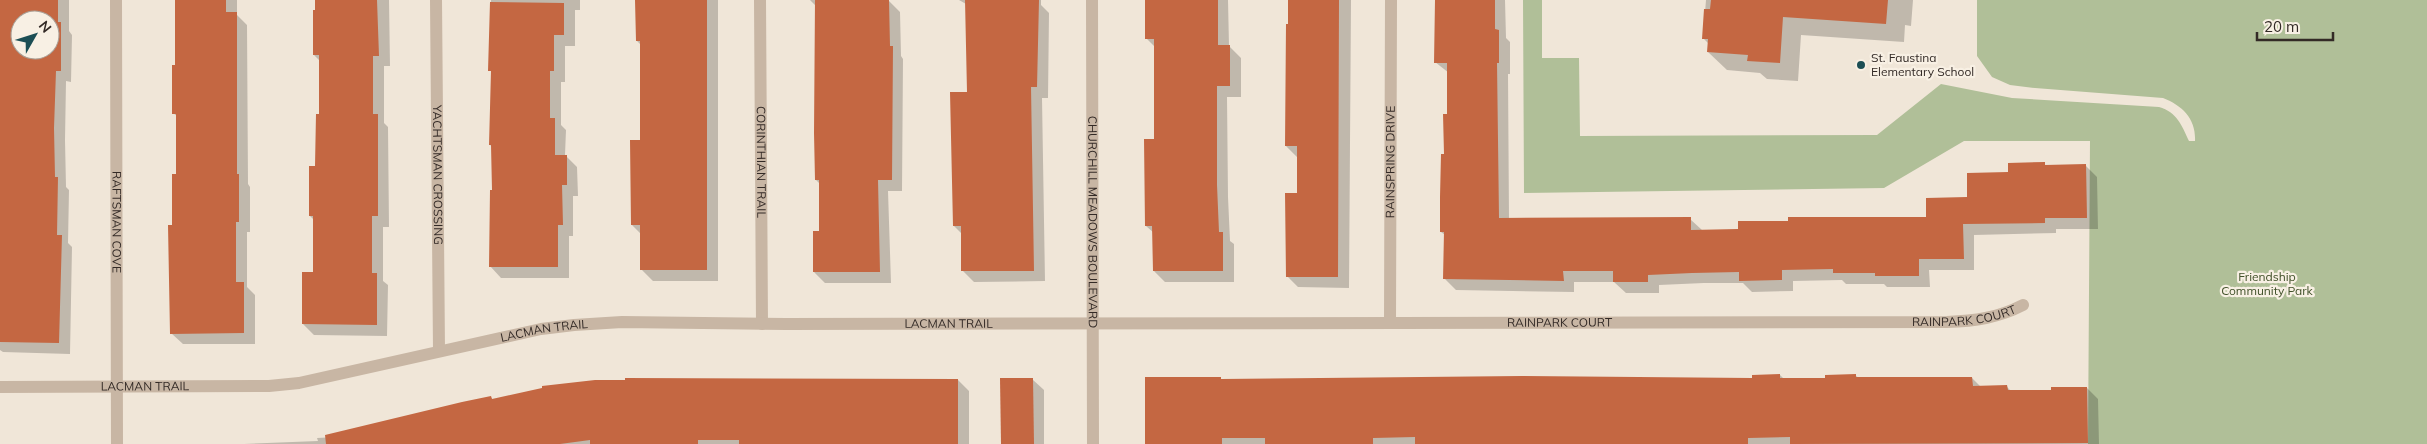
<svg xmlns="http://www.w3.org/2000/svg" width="2427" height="444" font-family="Mulish,sans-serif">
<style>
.green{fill:#b0bf98}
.shadow{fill:#0003;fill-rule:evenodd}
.building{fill:#c46742;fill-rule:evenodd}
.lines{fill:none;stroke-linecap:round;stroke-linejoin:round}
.minor{stroke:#c8b6a4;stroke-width:12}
.poi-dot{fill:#1c4e54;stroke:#f8f0e4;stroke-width:2}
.labels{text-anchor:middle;stroke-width:4.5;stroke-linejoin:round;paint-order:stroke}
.poi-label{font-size:12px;fill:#332a26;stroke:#f8f0e4;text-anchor:start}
.street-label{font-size:12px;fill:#332a26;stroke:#f8f0e4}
.park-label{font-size:12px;fill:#41512a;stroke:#f8f0e4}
</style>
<rect width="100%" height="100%" fill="#f0e6d8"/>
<path class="green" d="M1523,0H1542V58H1579L1580,136L1877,135L1941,84L2012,98L2159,107C2177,112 2182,126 2189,141H2195C2196,119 2183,106 2163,98L2035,88L2010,85L1992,77L1977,56V0H2427V444H2088L2090,141H1964L1884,188L1524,193Z"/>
<g class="shadow">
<path d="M0,0H69V31L72,35L71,82L66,81L65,140L66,187L69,190L68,243L72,247L70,354L3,352L0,350ZM20,20H50V50H20Z"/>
<path d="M176,0H237V15L247,25L248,184L250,187V232H247V287L255,295V344H183L171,333L173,227L177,175V116L173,113L176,66Z"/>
<path d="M316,0H389L390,66H384V123L388,127L389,227H383V281L388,285L387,336L314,335L303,324L314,274V220L310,216L317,168L320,115V61L314,55Z"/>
<path d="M491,0H580V10H575V46H565V82H561V125L566,130L565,155L577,167L578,196H573V236H569V278H501L490,266L493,192V147L490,145L492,73L490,70Z"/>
<path d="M636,0H718V281H653L642,270L641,234L632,225L642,141L641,45L637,41Z"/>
<path d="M810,0L889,1L900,12L901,56L903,59L902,191H888L891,283H825L814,272L820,232V184L816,180V6Z"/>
<path d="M959,0H1041V5L1049,13L1048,98H1042L1045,281L974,282L962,270V234L954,226L968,94L966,4Z"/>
<path d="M1147,0H1228L1229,46L1241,58V97H1227L1228,197L1230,241L1234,244V282H1165L1154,271V233L1146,226L1155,140V47L1147,39Z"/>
<path d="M1289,0H1351L1349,288L1298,287L1287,276L1286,194H1298L1297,157L1286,146Z"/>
<path d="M1436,0H1505L1506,38L1510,42V74H1508L1509,219H1690L1702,230L1740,231L1927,218L1968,198L2010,174L2044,164L2047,166H2086L2097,177L2098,229H2056V233L1974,235V270H1929L1930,287H1887L1884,284H1846L1842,280L1793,281V291L1752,292L1743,283H1704L1659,285V293H1626L1614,282H1574V292L1456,290L1445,279V235L1441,232L1449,115V73L1435,62Z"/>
<path d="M1706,0H1913L1911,26L1905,25L1904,42L1801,35L1798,81L1767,79L1760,73L1727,70L1708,52L1709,44L1703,38Z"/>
<path d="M1780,375L1784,379H1827L1856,376L1859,378H1972L1981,387H2007L2012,392L2052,391L2087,388L2098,399L2099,444H1147L1222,380L1753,379Z"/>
<path d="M1032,379L1044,390V444H1002Z"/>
<path d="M958,380L969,391V444H244L318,441L317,438L355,436L491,398L493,400Z"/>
</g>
<g class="building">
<path d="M0,0H58V22H61V71H56L54,128L55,177H58L57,235H62L59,343L0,342ZM20,20H50V50H20Z"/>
<path d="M175,0H226V12H237V174H239V222H236V282H244V333L170,334L168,225H172V174H176V114H172V65H175Z"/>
<path d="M315,0H377L379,56H373V114H378V216H372V273H377V325L302,324V272H313V216H309V166H315L316,114H319V55H313V10H315Z"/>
<path d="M635,0H707V270H640V225H631L630,140H640V41H636Z"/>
<path d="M815,0H889L890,46H893L892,180H878L880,272H813V231H819V180H815L814,133Z"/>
<path d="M965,0H1039L1037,87H1031L1034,271H961V226H953L950,92H967Z"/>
<path d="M1145,0H1218V45H1230V86H1217V185L1219,232H1223V271H1153L1152,226H1145L1144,139H1154V39H1145Z"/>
<path d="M1288,0H1339L1338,277H1286L1285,193H1297V146H1285L1286,24H1288Z"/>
<path d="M1435,0H1495V29L1499,30V63H1497L1499,218L1691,217V230L1738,229V221H1788V217H1926V198L1967,197V173L2008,172V163L2045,162V165L2086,164L2087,218H2045V223L1963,224L1964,259H1919V276H1875V273H1833V269L1782,270V280L1739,281V272L1692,273L1648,275V282H1613V271H1563L1564,281L1443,279L1444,232H1440V197L1441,154H1444L1443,114H1447V63H1434Z"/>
<path d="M1711,0H1888L1886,24L1783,17L1780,63L1747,61L1748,55L1707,52L1708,39H1702L1704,9H1710Z"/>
<path d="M490,2L564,3V35H554V71H550V118H555V155H567V185H562L563,225H558V267H489L490,190H492L491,145H489L491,71H488Z"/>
<path d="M1780,374V378H1825V375L1856,374V377H1972L1973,386L2007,385L2008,390H2051V387H2087L2088,443L1790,444V437L1748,438V444H1415V437L1373,438V444H1265V438H1222V444H1145V377H1221V379L1522,376L1752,378V375Z"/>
<path d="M625,378L958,379V444H739V440H698V444H590V440L560,444H326L325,435L462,402L491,396L492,399L542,388V386L595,380H625Z"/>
<path d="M1000,378H1033L1034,444H1001Z"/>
</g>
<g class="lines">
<g class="minor">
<path id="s1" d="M116,0L117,444"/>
<path id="s2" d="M436,0L439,351"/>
<path id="s3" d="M760,0L762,324"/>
<path id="s4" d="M1092,0L1093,444"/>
<path id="s5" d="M1390,323L1391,0"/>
<path id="s6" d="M0,387L269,386L299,383L541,329L574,325L622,322L786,324L1947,322C1974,321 1998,318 2023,305"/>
</g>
</g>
<circle class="poi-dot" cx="1861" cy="65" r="5"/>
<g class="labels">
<g class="poi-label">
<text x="1871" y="62">St. Faustina<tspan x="1871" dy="14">Elementary School</tspan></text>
</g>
<g class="street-label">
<text dy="4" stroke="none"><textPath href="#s3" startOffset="162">CORINTHIAN TRAIL</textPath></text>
<text dy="4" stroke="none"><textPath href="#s5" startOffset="161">RAINSPRING DRIVE</textPath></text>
<text dy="4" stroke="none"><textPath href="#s2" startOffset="175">YACHTSMAN CROSSING</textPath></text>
<text dy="4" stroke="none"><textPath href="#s1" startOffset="222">RAFTSMAN COVE</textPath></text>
<text dy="4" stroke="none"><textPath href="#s4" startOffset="222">CHURCHILL MEADOWS BOULEVARD</textPath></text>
<text dy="4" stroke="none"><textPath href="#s6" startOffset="1971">RAINPARK COURT</textPath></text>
<text dy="4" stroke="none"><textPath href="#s6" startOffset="955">LACMAN TRAIL</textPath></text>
<text dy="4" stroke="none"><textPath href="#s6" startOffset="1566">RAINPARK COURT</textPath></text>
<text dy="4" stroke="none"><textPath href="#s6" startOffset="550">LACMAN TRAIL</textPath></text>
<text dy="4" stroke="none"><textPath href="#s6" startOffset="145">LACMAN TRAIL</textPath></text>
</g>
<g class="park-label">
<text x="2267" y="281">Friendship<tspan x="2267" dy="14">Community Park</tspan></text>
</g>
</g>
<g transform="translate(35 35) rotate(51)"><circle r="24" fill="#f8f0e4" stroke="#a9a198"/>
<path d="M0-4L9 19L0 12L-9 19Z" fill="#1c4e54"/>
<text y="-8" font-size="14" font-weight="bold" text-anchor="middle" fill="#332a26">N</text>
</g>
<path d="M2257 32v8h76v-8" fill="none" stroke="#332a26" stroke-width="2.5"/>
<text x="2264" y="32" font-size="15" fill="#332a26" stroke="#f8f0e4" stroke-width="4" paint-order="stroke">20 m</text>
</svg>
